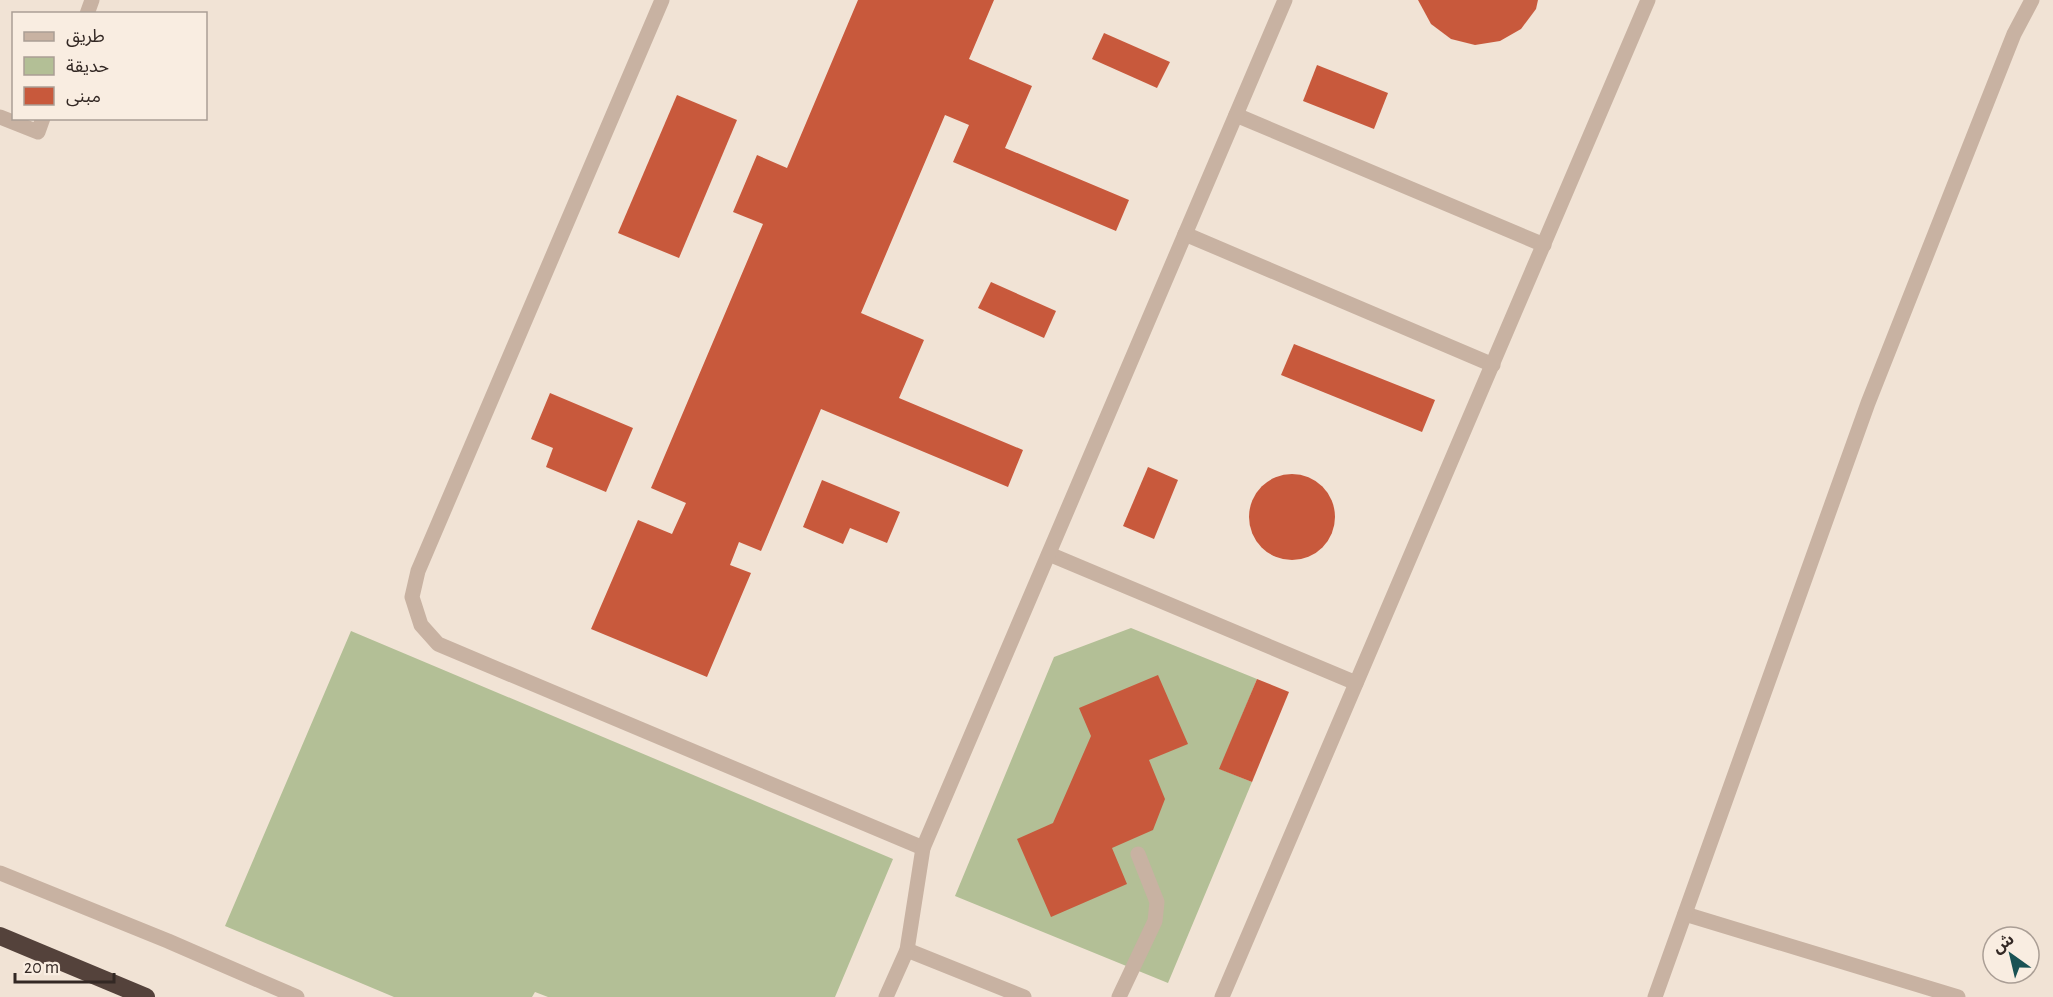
<svg xmlns="http://www.w3.org/2000/svg" width="2053" height="997" font-family="'Alegreya Sans','Noto Sans Arabic',sans-serif">
<style>
.green{fill:#b3bf96}
.building{fill:#c8593c}
.lines{fill:none;stroke-linecap:round;stroke-linejoin:round}
.minor{stroke:#c8b2a2;stroke-width:15}
.highway{stroke:#54423b;stroke-width:18}
</style>
<rect width="100%" height="100%" fill="#f1e3d5"/>
<g class="green">
<path d="M1131,628L1257,679L1220,769L1252,782L1168,983L955,896L1054,657Z"/>
<path d="M351,631L893,859L835,997H548L535,992L532,997H394L225,926Z"/>
</g>
<g class="building">
<path d="M858,0H994L969,59L1032,86L1005,148L1129,200L1116,231L953,162L969,125L945,115L861,313L924,340L899,398L1023,450L1008,487L821,409L761,551L739,542L730,565L751,573L707,677L591,629L638,520L672,534L686,503L651,488L763,224L733,212L757,155L787,168Z"/>
<path d="M1418,0H1538L1536,9L1521,29L1500,41L1475,45L1451,39L1431,24Z"/>
<path d="M1104,33L1170,62L1157,88L1092,59Z"/>
<path d="M1317,65L1388,93L1374,129L1303,101Z"/>
<path d="M677,95L737,120L679,258L618,233Z"/>
<path d="M991,282L1056,311L1044,338L978,308Z"/>
<path d="M1294,344L1435,400L1422,432L1281,375Z"/>
<path d="M550,393L633,428L606,492L546,467L553,448L531,439Z"/>
<path d="M1148,467L1178,480L1154,539L1123,526Z"/>
<circle cx="1292" cy="517" r="43"/>
<path d="M822,480L900,512L887,543L850,528L843,544L803,527Z"/>
<path d="M1158,675L1188,744L1149,760L1165,799L1153,830L1112,848L1127,884L1051,917L1017,839L1053,823L1091,736L1079,708Z"/>
<path d="M1257,679L1289,692L1252,782L1219,769Z"/>
</g>
<g class="lines">
<g class="minor">
<path d="M662,0L418,571L412,597L421,625L438,644L923,848"/>
<path d="M87,14L92,0"/>
<path d="M1236,115L1544,245"/>
<path d="M0,117L38,132L43,118"/>
<path d="M1185,234L1493,365"/>
<path d="M1049,554L1356,683"/>
<path d="M0,873L168,941L297,997"/>
<path d="M1685,914L1958,997"/>
<path d="M907,950L1024,997"/>
<path d="M886,997L907,950L923,848L1285,0"/>
<path d="M1119,997L1155,921L1157,902L1138,854"/>
<path d="M1222,997L1648,0"/>
<path d="M1655,997L1868,403L2014,34L2032,0"/>
</g>
<path class="highway" d="M0,936L146,997"/>
</g>
<rect x="12" y="12" width="195" height="108" fill="#f9ede1" stroke="#aa9e95" stroke-width="1.5"/>
<rect x="24" y="32" width="30" height="9" fill="#c8b2a2" stroke="#aa9e95" stroke-width="1.5"/>
<text x="66" y="42" font-size="18" fill="#332824">طريق</text>
<rect x="24" y="57" width="30" height="18" fill="#b3bf96" stroke="#aa9e95" stroke-width="1.5"/>
<text x="66" y="72" font-size="18" fill="#332824">حديقة</text>
<rect x="24" y="87" width="30" height="18" fill="#c8593c" stroke="#aa9e95" stroke-width="1.5"/>
<text x="66" y="102" font-size="18" fill="#332824">مبنى</text>
<g transform="translate(2011 955) rotate(326)"><circle r="28" fill="#f9ede1" stroke="#aa9e95" stroke-width="1.5"/>
<path d="M0-4.5L10 22L0 15L-10 22Z" fill="#1a5254"/>
<text y="-9" font-size="16" font-weight="bold" text-anchor="middle" fill="#332824">ش</text>
</g>
<path d="M15 973v9h99v-9" fill="none" stroke="#332824" stroke-width="3"/>
<text x="24" y="973" font-size="18" fill="#332824" stroke="#f9ede1" stroke-width="4.5" paint-order="stroke">20 m</text>
</svg>
